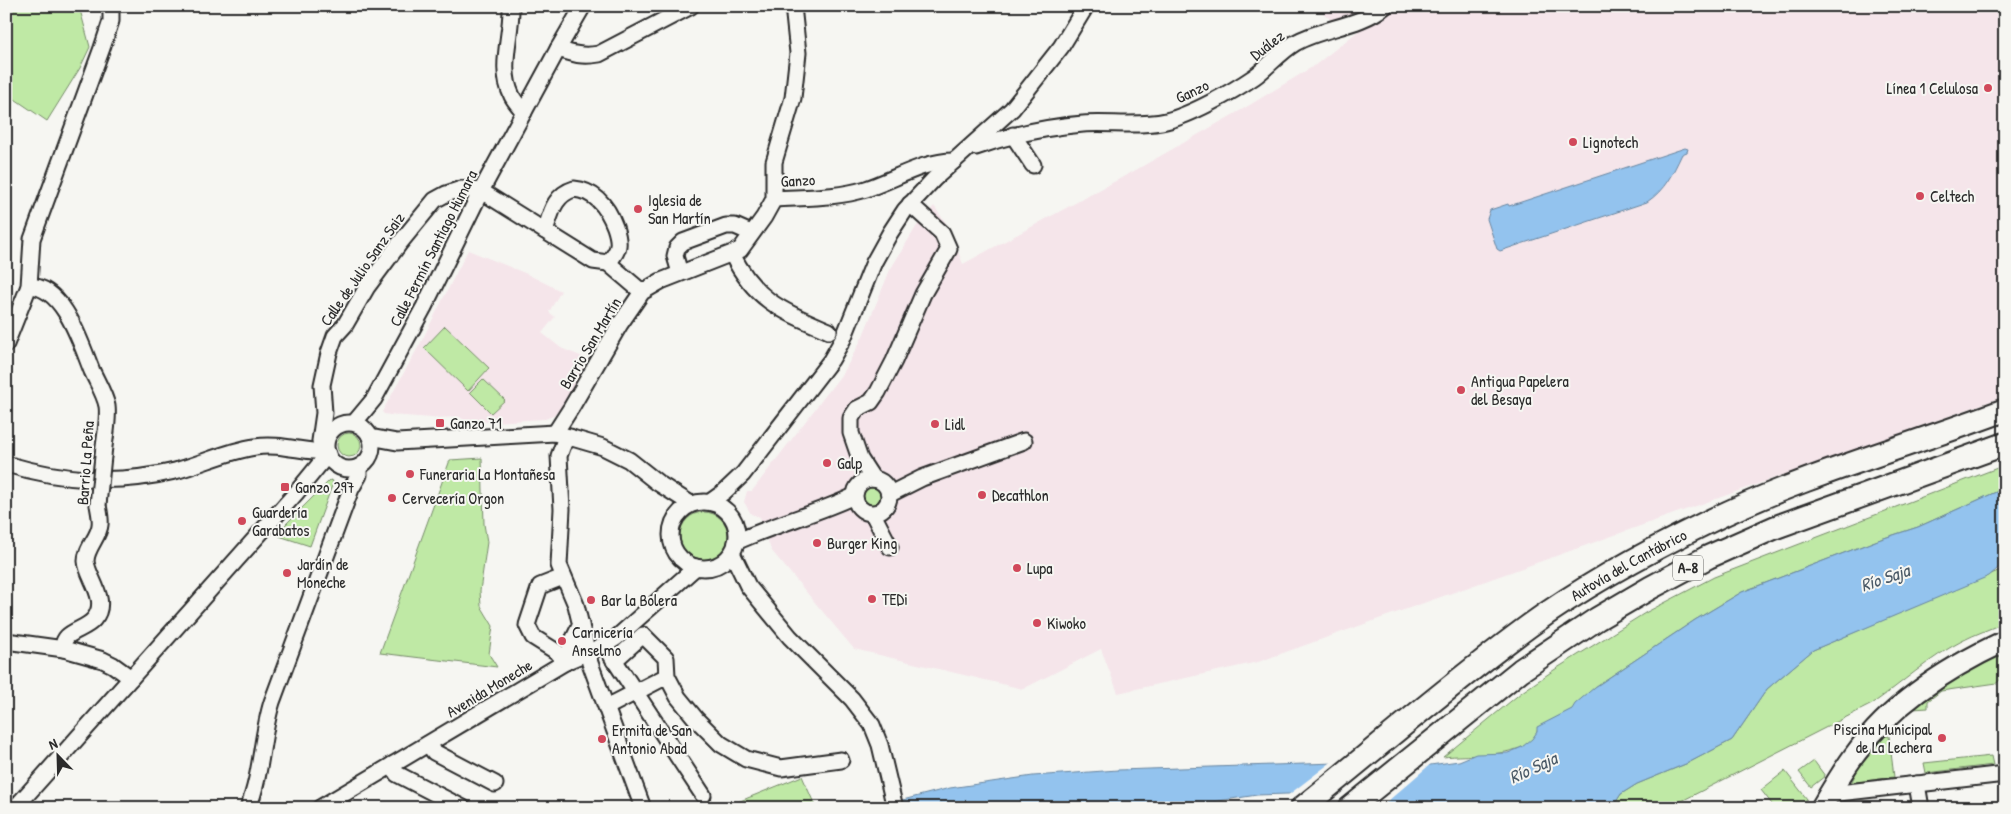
<svg xmlns="http://www.w3.org/2000/svg" width="2011" height="814" font-family="'Patrick Hand',sans-serif">
<style>
.built{fill:#f5e5ea}
.green{fill:#bfe9a5;stroke:#758a68}
.water{fill:#93c3ee;stroke:#6986a0}
.pier{fill:#f6f6f2}
.lines{fill:none;stroke-linecap:round;stroke-linejoin:round}
.minor-casing{stroke:#2b2b2b;stroke-width:19}
.major-casing{stroke:#2b2b2b;stroke-width:24}
.highway-casing{stroke:#2b2b2b;stroke-width:26}
.minor{stroke:#f6f6f2;stroke-width:15}
.major{stroke:#f6f6f2;stroke-width:20}
.highway{stroke:#f6f6f2;stroke-width:22}
.minor-bridge-casing{stroke:#2b2b2b;stroke-width:19;stroke-linecap:butt}
.minor-bridge{stroke:#f6f6f2;stroke-width:15}
.poi-dot{fill:#d1495b;stroke:#f6f6f2;stroke-width:2}
.labels{text-anchor:middle;stroke-width:4;stroke-linejoin:round;paint-order:stroke}
.shield{fill:#f6f6f2;stroke:#686867;stroke-width:1}
.shield-label{font-size:15px;font-weight:bold;fill:#2b2b2b}
.street-label{font-size:16px;fill:#2b2b2b;stroke:#f6f6f2}
.poi-label{font-size:16px;fill:#2b2b2b;stroke:#f6f6f2;text-anchor:start}
.water-label{font-size:18px;font-style:italic;fill:#4a5966;stroke:#f6f6f2}
</style>
<rect width="100%" height="100%" fill="#f6f6f2"/>
<filter id="ink" filterUnits="userSpaceOnUse"><feTurbulence type="fractalNoise" baseFrequency=".02" numOctaves="2"/><feDisplacementMap in="SourceGraphic" scale="10" xChannelSelector="R" yChannelSelector="G"/><feConvolveMatrix kernelMatrix="1 2 1 2 8 2 1 2 1" color-interpolation-filters="sRGB"/></filter>
<g filter="url(#ink)">
<g class="built">
<path d="M1316,6H1376L1333,22Z"/>
<path d="M1390,6H2005V396L1258,662L1118,693L1101,649L1023,689L854,649L771,550L760,517L751,514L744,502L747,491H752L845,370L862,338L890,270L916,227L934,206L948,226L963,264L1134,171L1243,109L1314,66Z"/>
<path d="M468,250L527,274L561,291L549,312L555,317L542,333L561,348L590,360L562,407L553,416L545,419L493,422L465,421L460,417L432,418L390,415L384,414L382,412L420,344Z"/>
</g>
<g class="green">
<path d="M6,6H79L90,47L80,68L47,121L6,93Z"/>
<path d="M445,326L489,368L468,391L424,348Z"/>
<path d="M483,379L505,400L491,413L470,392Z"/>
<circle cx="349" cy="445" r="12"/>
<path d="M482,458L484,524L487,542L480,591L481,606L493,626L489,654L497,667L380,653L450,460Z"/>
<path d="M2005,465V488L1918,527L1878,540L1742,592L1695,620L1595,687L1573,709L1538,727C1536,760 1465,754 1443,757L1522,692L1554,670L1645,613L1714,577Z"/>
<path d="M330,480L333,481V483L310,546L279,536L282,528Z"/>
<circle cx="872" cy="496" r="9"/>
<circle cx="704" cy="536" r="24"/>
<path d="M2005,568V622C1991,629 1975,634 1962,641C1929,658 1902,683 1872,704L1668,808H1612L1621,794L1637,784L1688,763L1732,740L1767,689L1813,650Z"/>
<path d="M2005,653V674L1997,683L1941,691L1928,701V708L1913,709L1953,680Z"/>
<path d="M1885,736H1889L1894,777L1851,783L1858,769Z"/>
<path d="M1991,756L1993,765L1926,773L1924,763Z"/>
<path d="M1814,761L1825,776L1811,787L1799,772Z"/>
<path d="M1785,771L1807,799L1796,808H1775L1761,790Z"/>
<path d="M802,776L816,808H723Z"/>
</g>
<g class="water">
<path d="M1685,148L1688,149L1687,152L1682,154C1673,173 1665,190 1647,202L1500,251L1497,249L1487,219L1490,210L1508,204L1509,206Z"/>
<path d="M2005,488V562L1989,576L1813,650L1767,689L1732,740L1688,763L1637,784L1621,794L1612,808H1325L1300,794H1287L1257,795L1186,806L1157,808H871L950,788L1033,776L1118,770L1336,763L1423,766L1459,761L1476,754L1508,753L1522,747L1532,739L1537,732V727L1572,709L1575,704L1595,687L1695,620L1742,592L1878,540L1918,527Z"/>
</g>
<path class="pier" d="M1334,760L1374,761L1406,765L1433,762L1380,808H1320L1299,797L1287,796Z"/>
<g class="lines">
<defs>
<g id="minor">
<path d="M511,6C512,36 498,68 512,96C515,102 520,107 524,112"/>
<path d="M558,49C573,54 582,57 599,54L691,6"/>
<path d="M1013,135L1033,165"/>
<path d="M976,147C1010,135 1046,127 1083,124C1108,122 1141,127 1166,121C1191,115 1232,92 1254,77C1268,67 1280,52 1295,43C1323,27 1359,27 1385,6"/>
<path d="M774,199C805,197 837,198 866,189C896,179 923,161 954,161"/>
<path d="M545,231C551,213 554,195 574,189C596,191 608,208 615,227C617,233 619,240 618,246C617,253 612,258 608,263"/>
<path d="M732,254C755,301 783,311 829,331"/>
<path d="M680,273L675,256L677,248L683,242L726,226H735L751,233"/>
<path d="M29,286C64,286 81,344 92,371C97,382 105,395 107,406C109,420 104,442 103,456"/>
<path d="M6,344L29,286L32,239L102,48L111,21V6"/>
<path d="M354,423L374,399L424,307L481,191L558,49L583,6"/>
<circle cx="349" cy="446" r="23"/>
<path d="M555,433L571,408L620,324L642,292L661,281L740,250L764,217L774,199V162L793,98L798,53L793,6"/>
<path d="M370,437L397,442L555,433L603,447L629,460L658,483L691,504"/>
<path d="M570,437L563,445L559,456L562,509L559,565L576,605L590,663L643,808"/>
<path d="M320,441L324,413L322,385L329,353L335,336L345,325L367,287L399,244L435,200L446,194L461,189L481,191L593,261L608,263L642,292"/>
<path d="M6,464C64,481 116,485 175,471C202,464 227,451 255,447C280,443 302,452 327,452"/>
<circle cx="872" cy="496" r="17"/>
<path d="M873,479L860,459L851,433V418L857,409L871,402L878,392L894,361L923,294L949,249L942,233L910,204"/>
<path d="M890,494L922,478L1024,441"/>
<circle cx="704" cy="535" r="33"/>
<path d="M710,502L724,492L743,474L831,360L843,339L874,262L890,233L905,210L934,179L1012,109L1061,47L1086,6"/>
<path d="M98,505C99,511 101,519 100,525C99,537 86,548 86,561C87,578 110,600 94,619C85,631 60,631 64,649L103,660L113,665L131,678"/>
<path d="M873,514L890,547"/>
<path d="M736,542C775,524 816,514 854,496"/>
<path d="M732,553L748,586L790,637L852,699L872,725L880,745L895,808"/>
<path d="M563,577L540,586L527,625L533,637L557,652L566,662"/>
<path d="M6,641L64,649"/>
<path d="M609,652L703,795"/>
<path d="M567,661L572,642L581,624"/>
<path d="M614,661L643,635L666,658L667,676L678,697L696,719L721,744L746,759L781,768L841,760"/>
<path d="M607,707L667,676"/>
<path d="M428,744L434,752L495,784"/>
<path d="M392,765L397,774L463,808"/>
<path d="M1917,784L1921,808"/>
<path d="M1826,798L1839,793L2005,774"/>
<path d="M15,808L296,493L328,454"/>
<path d="M248,808C262,774 261,737 272,702L351,489L359,475V467"/>
<path d="M320,808L567,661L605,645L616,638L696,567"/>
</g>
<path id="major" d="M1821,808C1832,789 1843,770 1856,753C1893,702 1949,667 2005,641"/>
<g id="highway">
<path id="s1" d="M1302,808C1378,747 1451,683 1529,626C1585,585 1648,551 1710,521C1804,475 1907,447 2005,410"/>
<path d="M1350,808L1521,670L1597,619L1650,588L1708,557L1776,527L2005,444"/>
</g>
</defs>
<use href="#minor" class="minor-casing"/>
<use href="#major" class="major-casing"/>
<use href="#highway" class="highway-casing"/>
<use href="#minor" class="minor"/>
<use href="#major" class="major"/>
<use href="#highway" class="highway"/>
<defs>
<path id="minor-bridge" d="M98,505L103,456"/>
</defs>
<use href="#minor-bridge" class="minor-bridge-casing"/>
<use href="#minor-bridge" class="minor-bridge"/>
</g>
</g>
<g class="poi-dot">
<circle cx="1988" cy="88" r="5"/>
<circle cx="1573" cy="142" r="5"/>
<circle cx="1920" cy="196" r="5"/>
<circle cx="638" cy="209" r="5"/>
<circle cx="1461" cy="390" r="5"/>
<rect x="435" y="418" width="10" height="10" rx="2.5"/>
<circle cx="935" cy="424" r="5"/>
<circle cx="827" cy="463" r="5"/>
<circle cx="410" cy="474" r="5"/>
<rect x="280" y="482" width="10" height="10" rx="2.5"/>
<circle cx="982" cy="495" r="5"/>
<circle cx="392" cy="498" r="5"/>
<circle cx="242" cy="521" r="5"/>
<circle cx="817" cy="543" r="5"/>
<circle cx="1017" cy="568" r="5"/>
<circle cx="287" cy="573" r="5"/>
<circle cx="872" cy="599" r="5"/>
<circle cx="591" cy="600" r="5"/>
<circle cx="1037" cy="623" r="5"/>
<circle cx="562" cy="641" r="5"/>
<circle cx="1942" cy="738" r="5"/>
<circle cx="602" cy="739" r="5"/>
</g>
<g class="labels">
<rect class="shield" x="1673" y="555.5" width="30" height="25" rx="4"/>
<g class="shield-label">
<text x="1688" y="573">A-8</text>
</g>
<g class="street-label">
<text transform="translate(1267 45) rotate(-38)" y="6">Duález</text>
<text transform="translate(1192 91) rotate(-25)" y="6">Ganzo</text>
<text transform="translate(798 180) rotate(-3)" y="6">Ganzo</text>
<text transform="translate(433 248) rotate(-63)" y="6">Calle Fermín Santiago Humara</text>
<text transform="translate(362 269) rotate(-55)" y="6">Calle de Julio Sanz Saiz</text>
<text transform="translate(590 343) rotate(-59)" y="6">Barrio San Martín</text>
<text transform="translate(85 463) rotate(-86)" y="6">Barrio La Peña</text>
<text dy="6" stroke="none"><textPath href="#s1" startOffset="408">Autovía del Cantábrico</textPath></text>
<text transform="translate(489 688) rotate(-31)" y="6">Avenida Moneche</text>
</g>
<g class="poi-label">
<text x="1978" y="94" text-anchor="end">Línea 1 Celulosa</text>
<text x="1583" y="148">Lignotech</text>
<text x="1930" y="202">Celtech</text>
<text x="648" y="206">Iglesia de<tspan x="648" dy="18">San Martín</tspan></text>
<text x="1471" y="387">Antigua Papelera<tspan x="1471" dy="18">del Besaya</tspan></text>
<text x="450" y="429">Ganzo 71</text>
<text x="945" y="430">Lidl</text>
<text x="837" y="469">Galp</text>
<text x="420" y="480">Funeraria La Montañesa</text>
<text x="295" y="493">Ganzo 297</text>
<text x="992" y="501">Decathlon</text>
<text x="402" y="504">Cervecería Orgon</text>
<text x="252" y="518">Guardería<tspan x="252" dy="18">Garabatos</tspan></text>
<text x="827" y="549">Burger King</text>
<text x="297" y="570">Jardín de<tspan x="297" dy="18">Moneche</tspan></text>
<text x="1027" y="574">Lupa</text>
<text x="882" y="605">TEDi</text>
<text x="601" y="606">Bar la Bolera</text>
<text x="1047" y="629">Kiwoko</text>
<text x="572" y="638">Carnicería<tspan x="572" dy="18">Anselmo</tspan></text>
<text x="1932" y="735" text-anchor="end">Piscina Municipal<tspan x="1932" dy="18">de La Lechera</tspan></text>
<text x="612" y="736">Ermita de San<tspan x="612" dy="18">Antonio Abad</tspan></text>
</g>
<g class="water-label">
<text transform="translate(1885 578) rotate(-19)" y="6">Río Saja</text>
<text transform="translate(1533 768) rotate(-25)" y="6">Río Saja</text>
</g>
</g>
<rect width="2011" height="814" fill="none" stroke="#f6f6f2" stroke-width="25"/>
<rect x="12" y="12" width="1986" height="789" fill="none" stroke="#2b2b2b" stroke-width="2" filter="url(#ink)"/>
<g transform="translate(58 756) rotate(337)" stroke="#f6f6f2" stroke-width="4" paint-order="stroke">
<path d="M0-4L9 19L0 12L-9 19Z" fill="#2b2b2b"/>
<text y="-8" font-size="14" font-weight="bold" text-anchor="middle" fill="#2b2b2b">N</text>
</g>
</svg>
